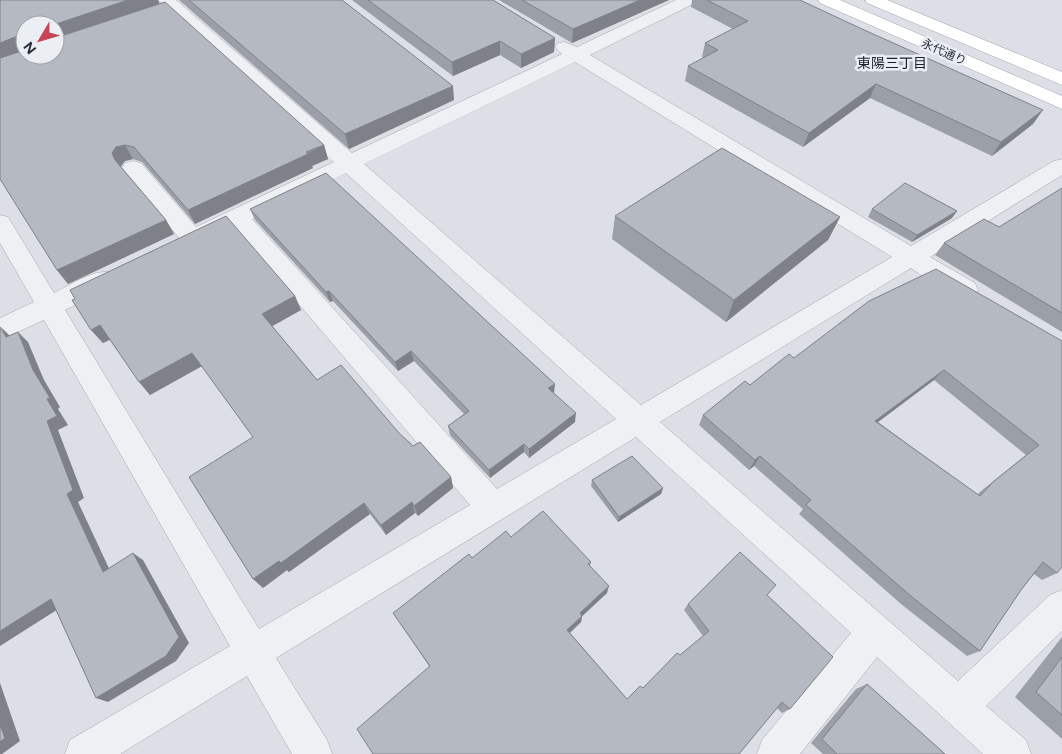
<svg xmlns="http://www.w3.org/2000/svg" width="1062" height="754" font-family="Figtree,'Noto Sans JP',sans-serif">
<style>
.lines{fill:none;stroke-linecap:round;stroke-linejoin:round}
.minor-casing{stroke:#a2a7af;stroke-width:1}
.major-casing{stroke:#9ca4b1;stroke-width:1}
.minor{fill:#eff0f4;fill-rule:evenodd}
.major{fill:#fff;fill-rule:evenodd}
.wall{fill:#9b9fa7;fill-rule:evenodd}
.shaded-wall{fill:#7e8288}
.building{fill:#b4b9c2;stroke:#7e8288;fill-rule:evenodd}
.labels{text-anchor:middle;stroke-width:5;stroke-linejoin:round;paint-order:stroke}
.far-street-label{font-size:12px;fill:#272e3b;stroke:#ebeef3}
.far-neighbourhood-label{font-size:14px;fill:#191f2c;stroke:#ebeef3}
</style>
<rect width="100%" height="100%" fill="#dce0e6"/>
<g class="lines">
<defs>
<path id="minor" d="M158,0H176L352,153L562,54L555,47L558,43L564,42L577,47L676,0H697L695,3L590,55L911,246L1054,161L1062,159V175L930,257L975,283L978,290L975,297C954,303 928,279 911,268L660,422L958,681L1050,595L1062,590V631L986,706L1026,740L1031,754H983L877,657L800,754H757L762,740L851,633L636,437L276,658L327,740L332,754H292L247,676L120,754H65L70,740L230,646L44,320L0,340V318L34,302L0,243V215L8,217L54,293C71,285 96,267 115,273L118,279L115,285L65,310L259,629L470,505L234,228C219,235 201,249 184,244L122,168L125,163L133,161L141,163L196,227L334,162ZM575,62L892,257L641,405L364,164ZM346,173L616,419L497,489L252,219Z"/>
<g id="major">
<path d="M818,0H840L1062,96V109L820,3Z"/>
<path d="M865,0H887L1062,72V85L867,3Z"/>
</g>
</defs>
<use href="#minor" class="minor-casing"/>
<use href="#major" class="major-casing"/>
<use href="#minor" class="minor"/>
<use href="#major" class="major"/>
</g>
<g class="wall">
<path d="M0,0H158L159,4L324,145L328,159L312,166L313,168L195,224L142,162L133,159L125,161L121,167L166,220L174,234L68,284L57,270ZM25,25L55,55H25Z"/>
<path d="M179,0H342L454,100L349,149Z"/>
<path d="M352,0H493L555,38L554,52L521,68L500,55L453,76Z"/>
<path d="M499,0H669L572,43Z"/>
<path d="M692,0H800L1033,124L992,156L870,98L803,147L685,81L688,66L704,58L702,57L705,43L733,29L691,7Z"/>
<path d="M1062,188V332L935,255L944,243L999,227Z"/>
<path d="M250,209L554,393L575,422L529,458L524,452L490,478L450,435L448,426L464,414L414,361L398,371L333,301L330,302L255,220Z"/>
<path d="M872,209L952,218L912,242L868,217Z"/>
<path d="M615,216L840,217L828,240L726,322L612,239Z"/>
<path d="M295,296L301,310L272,326L317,380L399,433L413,446L451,477L453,488L418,516L415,513L386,535L370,514L289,572L287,570L263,588L253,437L202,366L150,395L110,340L103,343L91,330Z"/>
<path d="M1062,341L1057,573L1042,580L1034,574L1021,590L980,651L967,656L901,604L799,514L803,509L754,466L749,470L699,425L703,415L794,358ZM934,380L1026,455L981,491L977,495L878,422Z"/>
<path d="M592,480L663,488L661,494L618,522L591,486Z"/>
<path d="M511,537L591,562L590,566L607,593L582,616L581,622L570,633L627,699L643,688L680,655L703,636L684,610L688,604L767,595L790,709L782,713L777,708L739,754L429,666L393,613L472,558Z"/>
<path d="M1062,637V739L1015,697Z"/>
<path d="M867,684L945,754H823L811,743L856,689Z"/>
</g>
<g class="shaded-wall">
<path d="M128,0H158L160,5L55,41V25H53Z"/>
<path d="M640,0H669L572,43L573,29Z"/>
<path d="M15,37L24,51L0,60V43Z"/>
<path d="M555,38L554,52L521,68V54Z"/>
<path d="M500,41V55L453,76L452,62Z"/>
<path d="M876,84L870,98L803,147L809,133Z"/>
<path d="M453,86L454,100L349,149L345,134Z"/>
<path d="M1043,110L1033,124L992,156L1001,142Z"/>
<path d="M125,145L133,159L125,161L120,167L115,160L112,153L116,147Z"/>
<path d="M324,145L328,159L312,166L313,168L195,224L188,210Z"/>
<path d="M957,211L952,218L912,242L917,235Z"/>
<path d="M840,217L828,240L726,322L734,300Z"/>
<path d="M166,220L174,234L68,284L57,270Z"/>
<path d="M329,291L333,301L330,302L326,292Z"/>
<path d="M295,296L301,310L269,328L262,314Z"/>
<path d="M100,325L111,339L103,343L91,330Z"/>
<path d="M1,327L11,337H6Z"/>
<path d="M18,332L28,342L44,380L60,407L58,409L68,425L58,430L84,498L78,502L114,579L103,572L67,494L33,370Z"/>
<path d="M411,351L414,361L398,371L395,362Z"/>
<path d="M192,353L202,366L150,395L139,382Z"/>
<path d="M944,370L934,380L866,431L875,421Z"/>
<path d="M555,384L554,393L548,397V388Z"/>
<path d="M576,413L575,422L529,458V449Z"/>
<path d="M524,444V452L490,478L489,470Z"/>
<path d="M760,456L754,466L749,470L755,460Z"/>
<path d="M451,477L453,488L418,516L414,506Z"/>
<path d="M663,488L661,494L618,522L619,517Z"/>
<path d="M412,502L415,513L386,535L381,525Z"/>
<path d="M364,503L370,514L289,572L287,570L263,588L253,579L279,561Z"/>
<path d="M133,553L143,560L189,643L176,661L108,702L96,698Z"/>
<path d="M609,586L607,593L578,620L580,613Z"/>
<path d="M51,599L63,606L0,646V631Z"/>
<path d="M582,616L581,622L566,636L567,630Z"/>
<path d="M0,683L20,741L2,754H0Z"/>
</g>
<g class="building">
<path d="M0,0H128L53,25H25V38L15,37L0,43Z"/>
<path d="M189,0H342L453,86L345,134Z"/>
<path d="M368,0H493L555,38L521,54L500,41L452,62Z"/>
<path d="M522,0H640L573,29Z"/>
<path d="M707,0H800L862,29L1043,110L1001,142L876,84L809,133L688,66L718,50L705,43L748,21Z"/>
<path d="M165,2L324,145L306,152L308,154L188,210L134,147L125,145L116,147L112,153L115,160L166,220L57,270L0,179V58L25,50V55H55V38Z"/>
<path d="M722,148L840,217L734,300L615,216Z"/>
<path d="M326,173L555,384L548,388L576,413L529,449L524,444L489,470L448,426L469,411L411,351L395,362L329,291L326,292L250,209Z"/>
<path d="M905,183L957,211L917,235L872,209Z"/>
<path d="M1062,188V313L944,243L984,219L999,227Z"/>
<path d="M226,216L295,296L262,314L317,380L341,365L399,433L413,446L420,442L451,477L414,506L412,502L381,525L364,503L281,563L279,561L253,579L189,477L253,437L192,353L139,382L100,325L91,330L72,300L75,299L70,290Z"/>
<path d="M936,269L1062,341V567L1057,573L1043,562L1021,590L980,651L912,597L806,505L811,500L760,456L755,460L703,415L745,381L750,385L789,354L794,358L869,301ZM944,370L1039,445L993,482L980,496L875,421Z"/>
<path d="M0,327L6,337L18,332L33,370L50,398L47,399L57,416L47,421L73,490L67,494L103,572L133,553L179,637L166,656L96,698L51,599L0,631Z"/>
<path d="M632,456L663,488L619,517L592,480Z"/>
<path d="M543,511L591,562L588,564L609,586L580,613L582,616L567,630L627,699L640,686L643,688L677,653L680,655L709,631L688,604L740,552L776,585L767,595L833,657L790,709L782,702L739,754H373L357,729L430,666L393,613L469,554L472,558L506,531L511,537Z"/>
<path d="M1062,657V715L1036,692Z"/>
<path d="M867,684L945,754H837L822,739Z"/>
<path d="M0,725L5,738L0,742Z"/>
</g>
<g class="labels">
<g class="far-street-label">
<text transform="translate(944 52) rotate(24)" y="4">永代通り</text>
</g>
<g class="far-neighbourhood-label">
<text x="892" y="68">東陽三丁目</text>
</g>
</g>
<g transform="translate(40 40) rotate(232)"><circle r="24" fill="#ebeef3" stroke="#9da1a9"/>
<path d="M0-4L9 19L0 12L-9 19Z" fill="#c74556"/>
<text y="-8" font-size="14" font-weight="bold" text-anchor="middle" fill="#272e3b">N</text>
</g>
</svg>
